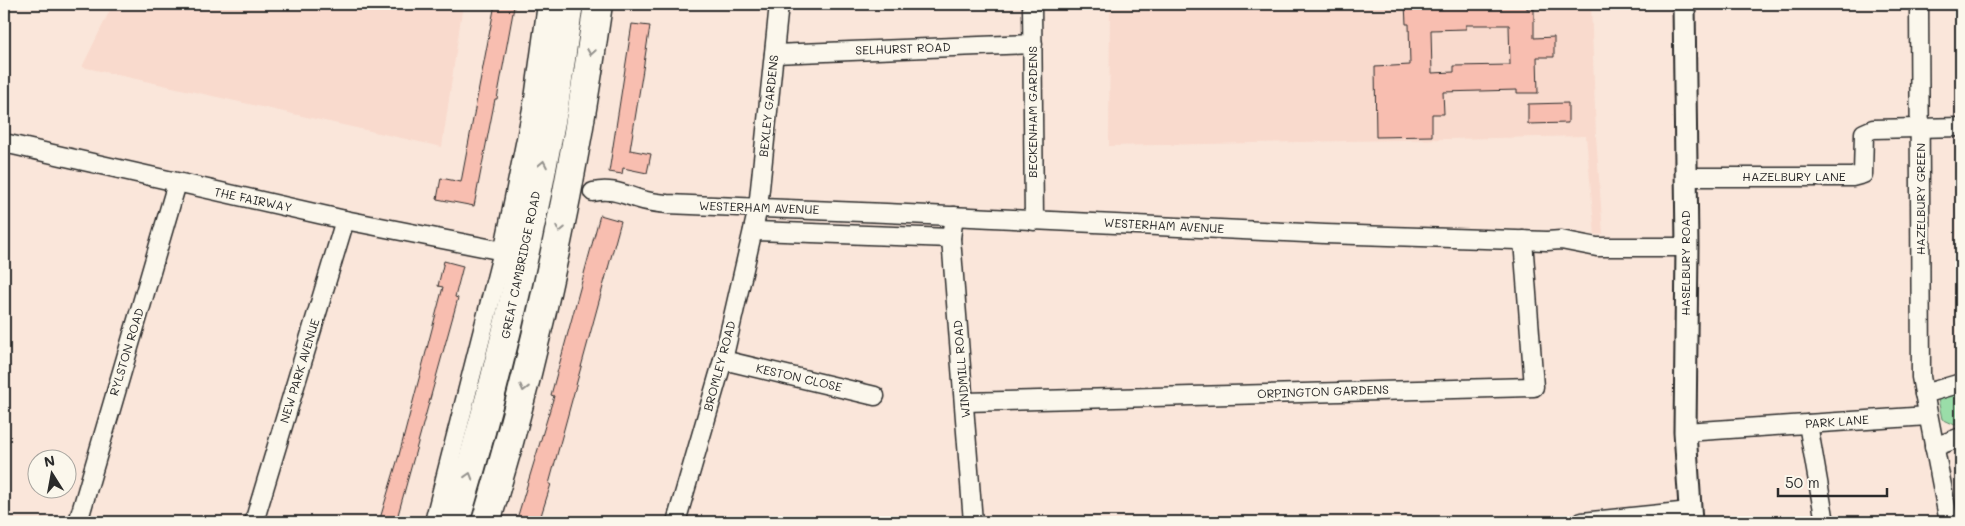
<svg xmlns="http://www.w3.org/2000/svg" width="1965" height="526" font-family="Mali,sans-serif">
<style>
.built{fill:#f9dacd}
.green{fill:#9adda8;stroke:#62846a}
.building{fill:#f8beb0;stroke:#2b2b2b;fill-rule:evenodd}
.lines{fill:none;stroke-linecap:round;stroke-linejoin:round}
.minor-casing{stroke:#2b2b2b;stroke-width:21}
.tertiary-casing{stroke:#2b2b2b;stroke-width:25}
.trunk-casing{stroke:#2b2b2b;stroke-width:31}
.minor{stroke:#fbf7ec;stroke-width:18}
.tertiary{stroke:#fbf7ec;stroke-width:21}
.trunk{stroke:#fbf7ec;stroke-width:28}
.oneway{stroke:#93918c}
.labels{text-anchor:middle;stroke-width:5;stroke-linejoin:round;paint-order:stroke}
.street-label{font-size:12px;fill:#2b2b2b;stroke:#fbf7ec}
</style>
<rect width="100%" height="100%" fill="#fae6da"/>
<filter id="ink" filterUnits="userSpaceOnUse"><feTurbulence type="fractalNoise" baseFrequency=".02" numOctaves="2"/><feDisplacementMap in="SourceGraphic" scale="10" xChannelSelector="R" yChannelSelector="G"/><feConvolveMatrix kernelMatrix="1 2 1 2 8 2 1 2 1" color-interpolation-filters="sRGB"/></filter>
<g filter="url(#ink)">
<g class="built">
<path d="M113,4H463L442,147L82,67Z"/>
<path d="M1110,4H1591L1596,136L1603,234L1595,235L1586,136L1109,146Z"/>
</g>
<path class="green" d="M1961,391V423L1955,425L1942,419L1938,399L1943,395Z"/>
<g class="building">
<path d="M495,4L514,7L497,99H495L474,206L437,199L441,178L461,182Z"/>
<path d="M1405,4H1527V9H1534V38L1554,37V57H1537L1538,93H1517V90L1443,92L1444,114H1432V136L1376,137L1375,67L1410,65L1409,24H1406ZM1466,25H1509L1510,65L1454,66V72L1432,73L1431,30L1466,29Z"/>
<path d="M632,24L650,26L630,150L651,154L647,173L623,168L622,174L609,172Z"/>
<path d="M1568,103V123L1528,124V104Z"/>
<path d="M600,215L621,221L549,484H551L539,522H516L554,396L551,395Z"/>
<path d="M444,261L463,266L455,297L458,298L396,522H379L399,455L443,287L438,286Z"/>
</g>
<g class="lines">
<defs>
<g id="minor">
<path d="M1032,4L1034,221"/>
<path d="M1919,4L1921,377L1949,522"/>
<path d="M774,54L1033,44"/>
<path d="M4,143L345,220L503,251"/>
<path d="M1686,177H1852L1863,174L1864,133L1873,129L1961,127"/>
<path d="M593,192C611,188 623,194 639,199C648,202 658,203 667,204L886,213L1325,234L1547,241L1561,240L1597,247H1687"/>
<path d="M954,216L951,238L973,522"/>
<path d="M753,231L951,238"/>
<path d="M723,360L875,396"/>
<path d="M1924,394L1961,383"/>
<path d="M965,402L1534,387L1523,240"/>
<path d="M1808,424L1825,522"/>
<path d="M1685,432L1928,416"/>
<path d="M1934,447L1961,437"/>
<path d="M78,522L177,183"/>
<path d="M254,522L345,220"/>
<path d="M434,522L505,243L534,99L547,4"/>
<path d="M676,522L723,360L758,208L779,4"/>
<path d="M1582,522L1690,511"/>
</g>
<path id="tertiary" d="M1684,4L1687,247L1685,432L1691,522"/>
<g id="trunk">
<path d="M455,522C495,389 527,254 552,116C559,79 563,41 569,4"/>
<path d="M486,522C537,353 574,179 598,4"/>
</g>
</defs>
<use href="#minor" class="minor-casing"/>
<use href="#tertiary" class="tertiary-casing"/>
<use href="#trunk" class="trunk-casing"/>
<use href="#minor" class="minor"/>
<use href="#tertiary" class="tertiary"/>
<use href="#trunk" class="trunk"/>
</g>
<defs><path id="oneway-chevron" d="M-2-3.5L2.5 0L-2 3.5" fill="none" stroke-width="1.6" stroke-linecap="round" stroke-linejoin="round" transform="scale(1.25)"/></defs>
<g class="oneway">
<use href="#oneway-chevron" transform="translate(591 52) rotate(99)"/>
<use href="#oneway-chevron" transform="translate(543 164) rotate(-79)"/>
<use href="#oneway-chevron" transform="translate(560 229) rotate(102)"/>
<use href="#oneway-chevron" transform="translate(524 388) rotate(104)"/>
<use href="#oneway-chevron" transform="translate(469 476) rotate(-73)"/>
</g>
</g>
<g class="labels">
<g class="street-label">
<text transform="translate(903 49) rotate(-2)" y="4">SELHURST ROAD</text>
<text transform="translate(769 106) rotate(-84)" y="4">BEXLEY GARDENS</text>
<text transform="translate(1033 112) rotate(-90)" y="4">BECKENHAM GARDENS</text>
<text x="1794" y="181">HAZELBURY LANE</text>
<text transform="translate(1921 199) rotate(-90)" y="4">HAZELBURY GREEN</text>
<text transform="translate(253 200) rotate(12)" y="4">THE FAIRWAY</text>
<text transform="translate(759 208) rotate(2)" y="4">WESTERHAM AVENUE</text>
<text transform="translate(1164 226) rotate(3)" y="4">WESTERHAM AVENUE</text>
<text transform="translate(1686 263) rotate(-90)" y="4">HASELBURY ROAD</text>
<text transform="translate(521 265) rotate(-78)" y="4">GREAT CAMBRIDGE ROAD</text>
<text transform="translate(127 352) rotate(-73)" y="4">RYLSTON ROAD</text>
<text transform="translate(720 366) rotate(-75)" y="4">BROMLEY ROAD</text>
<text transform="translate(962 369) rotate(-95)" y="4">WINDMILL ROAD</text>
<text transform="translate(300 371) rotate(-73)" y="4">NEW PARK AVENUE</text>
<text transform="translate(799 378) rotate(13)" y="4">KESTON CLOSE</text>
<text transform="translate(1323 392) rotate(-2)" y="4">ORPINGTON GARDENS</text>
<text transform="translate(1837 422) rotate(-4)" y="4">PARK LANE</text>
</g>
</g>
<rect width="1965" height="526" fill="none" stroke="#fbf7ec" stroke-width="20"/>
<rect x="10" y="10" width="1945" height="506" fill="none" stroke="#2b2b2b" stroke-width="2" filter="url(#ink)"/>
<g transform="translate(52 474) rotate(349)"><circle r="24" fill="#fbf7ec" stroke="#a8a59f"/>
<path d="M0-4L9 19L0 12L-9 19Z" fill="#2b2b2b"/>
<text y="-8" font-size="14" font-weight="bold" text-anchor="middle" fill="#2b2b2b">N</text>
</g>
<path d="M1778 488v8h109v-8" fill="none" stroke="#2b2b2b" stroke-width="2.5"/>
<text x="1785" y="488" font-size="15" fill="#2b2b2b" stroke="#fbf7ec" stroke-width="4" paint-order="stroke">50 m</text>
</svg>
